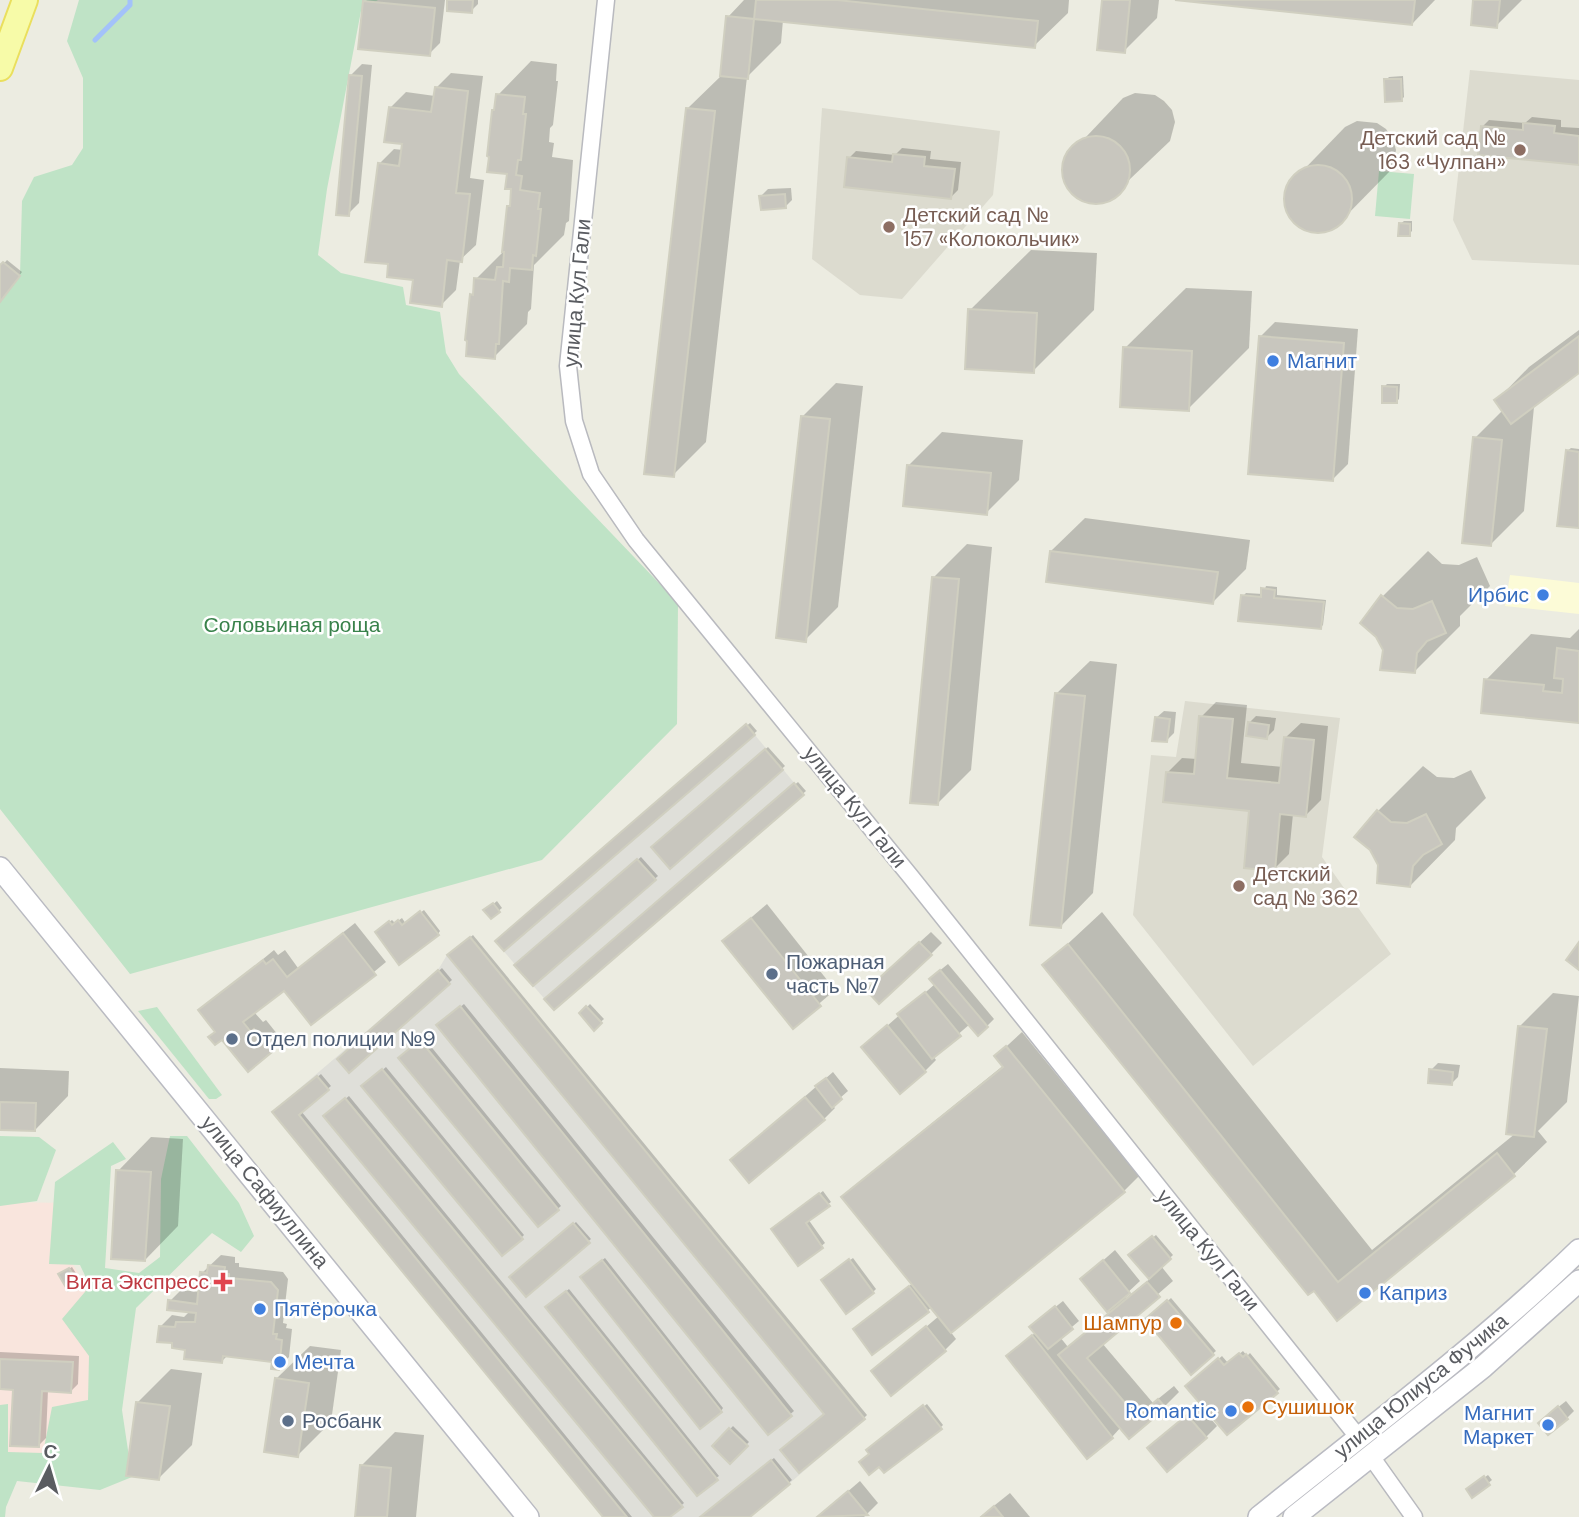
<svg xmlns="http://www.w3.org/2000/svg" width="1579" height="1517" font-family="'DM Sans',sans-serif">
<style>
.commercial{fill:#fcfbd7}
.industrial{fill:#dfdfd9}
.education{fill:#dcdbcf}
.medical{fill:#f9e5dd}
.green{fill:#bfe3c6}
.shadow{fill:#0003}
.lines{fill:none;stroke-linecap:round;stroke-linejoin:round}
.stream{stroke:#a3c2fa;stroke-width:5}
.building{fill:#c8c6be;stroke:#d0cfc0;stroke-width:2}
.street-casing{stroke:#b9babf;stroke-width:19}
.secondary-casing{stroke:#babbc2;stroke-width:24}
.primary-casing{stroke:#eadf5d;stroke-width:28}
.street{stroke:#fff;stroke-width:16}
.secondary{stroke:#fff;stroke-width:21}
.primary{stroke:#f7fba8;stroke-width:24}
.education-dot{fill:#8d6e63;stroke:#fff;stroke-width:2.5}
.shop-dot{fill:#3f7fe0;stroke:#fff;stroke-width:2.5}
.service-dot{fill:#5c6f8a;stroke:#fff;stroke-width:2.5}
.health-dot{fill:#e0444e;stroke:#fff;stroke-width:2.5}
.food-dot{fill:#e8710a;stroke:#fff;stroke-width:2.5}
.labels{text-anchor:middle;stroke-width:5;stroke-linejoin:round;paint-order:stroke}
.education-label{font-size:21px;fill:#785e54;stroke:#fff;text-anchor:start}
.street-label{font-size:21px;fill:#5a5c61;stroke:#fff}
.shop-label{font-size:21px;fill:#366cbe;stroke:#fff;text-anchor:start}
.park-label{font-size:21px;fill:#39824b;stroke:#fff}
.service-label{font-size:21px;fill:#4e5e75;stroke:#fff;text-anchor:start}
.health-label{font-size:21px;fill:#be3a42;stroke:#fff;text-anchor:end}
.food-label{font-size:21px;fill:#c56008;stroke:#fff;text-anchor:end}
</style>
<rect width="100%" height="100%" fill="#ecece1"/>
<path class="commercial" d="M1510,575L1579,583V614L1505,606Z"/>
<g class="industrial">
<path d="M746,724L804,795L554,1010L495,941Z"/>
<path d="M470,937L865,1419L750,1517H603L272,1112L438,970L447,955Z"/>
</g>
<g class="education">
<path d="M1470,70L1579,80V265L1472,260L1453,220Z"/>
<path d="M822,108L1000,131L993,195L902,299L860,295L812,259Z"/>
<path d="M1185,701L1340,718L1322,857L1391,954L1253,1066L1133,915L1151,755L1176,757Z"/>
</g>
<path class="medical" d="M0,1202L71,1203L68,1256L96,1303L110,1473L0,1460Z"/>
<g class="green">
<path d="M79,0H378L361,11L327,189L318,255L341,273L403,287L406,305L440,312L446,353L459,374L678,603L677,724L542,860L130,974L0,809V302L20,276L22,201L34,177L72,165L83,148V78L67,41Z"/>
<path d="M1379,171L1414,174L1410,219L1375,216Z"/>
<path d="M157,1007L222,1095L216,1099H209L138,1011Z"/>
<path d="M0,1136L39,1137L56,1150L37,1201L0,1206Z"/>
<path d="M170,1136H187L239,1203L254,1236L241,1252L212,1233L136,1308L122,1410L132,1477L100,1490L17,1481L6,1507L5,1517H0V1405L8,1404V1452L43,1453L52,1407L88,1400L89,1356L62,1319L90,1286L80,1265L49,1264L55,1182L113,1142L126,1159L111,1166L105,1268L139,1273L160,1257L161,1179Z"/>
</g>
<g class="shadow">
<path d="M367,0H445L440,43L429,54L365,2Z"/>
<path d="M449,0H478V4L471,11Z"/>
<path d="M744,0H1069L1068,13L1034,46L783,20L781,43L747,77L706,442L673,475L688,108L722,75L728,17Z"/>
<path d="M1104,0H1159L1157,18L1124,51Z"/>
<path d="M1190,0H1435L1412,24Z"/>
<path d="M1475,0H1522L1496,26Z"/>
<path d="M531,61L557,64L556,81H558L553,125L550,128L549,142L554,143L552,157L573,160L569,221L566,223L564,235L534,265L531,309L528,312L527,324L494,357L472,295L475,292L476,279L504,251L509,207L512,204L513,188L496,108L498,95Z"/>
<path d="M362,64L372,65L359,203L348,214L351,75Z"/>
<path d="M451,73L483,76L470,178L484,180L476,245L460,260L456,290L441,305L415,279L390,263L379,164L394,149L403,150L404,143L391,107L406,92L435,96L436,88Z"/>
<path d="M1403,76L1404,97L1401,100L1386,80L1389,77Z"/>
<path d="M1135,93L1155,95L1164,101L1172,110L1175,122L1170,141L1108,200L1091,202L1080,198L1072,191L1065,180L1064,172L1067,157L1123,98Z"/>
<path d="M1532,117L1561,120V127L1579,128V164L1482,127L1489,120L1525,123Z"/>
<path d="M1357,121L1377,123L1386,129L1393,139L1396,150L1392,169L1339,223L1330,229L1313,231L1302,227L1293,220L1287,208L1286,200L1289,185L1345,127Z"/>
<path d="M902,148L931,151L930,159L961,162L958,190L951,197L849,158L856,151L895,155Z"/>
<path d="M791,188L792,200L785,207L761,196L768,189Z"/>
<path d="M1404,221H1412V231L1409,234L1400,224Z"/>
<path d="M1031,250L1097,253L1094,310L1033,371L970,310Z"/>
<path d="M7,260L22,272L0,300V268Z"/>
<path d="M1186,288L1252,291L1249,348L1188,409L1125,348Z"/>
<path d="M1275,322L1358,329L1348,464L1333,479L1260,337Z"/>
<path d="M1579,330V371L1531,407H1534L1524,511L1491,544L1475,438L1503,410L1496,401L1529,367Z"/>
<path d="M836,383L863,386L838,607L805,640L803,416Z"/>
<path d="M1387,384H1400L1399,399L1396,402L1384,387Z"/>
<path d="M942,432L1023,440L1019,480L986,513L909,465Z"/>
<path d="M1571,448L1579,449V527L1567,451Z"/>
<path d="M1085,518L1250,540L1246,569L1213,602L1051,551Z"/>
<path d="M967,544L992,547L971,770L937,804L933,578Z"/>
<path d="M1428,551L1442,564L1459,565L1477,557L1490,586L1460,616V626L1414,672L1384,650L1377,636L1363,623L1383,596Z"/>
<path d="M1266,586L1277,587V595L1326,600L1323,625L1320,628L1243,596L1246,593L1263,594Z"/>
<path d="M1579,629V721L1486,680L1531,634L1570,638Z"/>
<path d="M1090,661L1117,664L1093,893L1060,927L1056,694Z"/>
<path d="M1216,702L1247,705L1241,763L1283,767L1285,738L1301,723L1328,726L1321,800L1306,815L1293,814L1289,854L1274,869L1251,809L1167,773L1182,758L1197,759L1201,717Z"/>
<path d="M1164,711L1176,712L1174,733L1167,740L1156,718Z"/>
<path d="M1256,716L1276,718L1274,730L1267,737L1249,723Z"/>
<path d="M750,723L757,731L504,949L497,941Z"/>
<path d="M768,747L785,766L670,866L653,847Z"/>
<path d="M1423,766L1437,777L1454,778L1471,770L1486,798L1456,828L1455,840L1410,886L1378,811Z"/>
<path d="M798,782L806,791L554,1008L546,999Z"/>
<path d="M641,857L658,876L533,984L516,965Z"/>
<path d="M497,901L502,908L491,917L486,910Z"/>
<path d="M767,904L835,990L793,1026L724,941Z"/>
<path d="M424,910L440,931L438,934L380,929L392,920L395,923L402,918L406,924Z"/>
<path d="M1102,912L1372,1250L1516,1133L1520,1026L1553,993L1579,996L1567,1102L1538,1131L1547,1142L1513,1175L1338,1319L1045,965Z"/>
<path d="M355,923L386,962L312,1023L284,988L254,1012L263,1022L266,1020L282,1040L271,1051L217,1031L201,1010L274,950L278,955L285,950L298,968Z"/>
<path d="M931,932L942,943L931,954L879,979Z"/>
<path d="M473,935L867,1415L864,1418L826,1414L453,952Z"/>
<path d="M948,964L994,1019L987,1026L978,1034L970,1024L933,1056L936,1060L925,1071L863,1047L935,984L938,972Z"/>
<path d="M442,968L452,980L349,1070L339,1059Z"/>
<path d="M464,1004L794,1411L769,1432L441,1022Z"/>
<path d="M590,1004L604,1019L594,1028L581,1013Z"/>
<path d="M1022,1032L1139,1176L1124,1191L950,1331L956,1339L945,1350L874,1371L939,1316L932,1307L927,1311L855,1329L913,1283L844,1197L858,1183L1004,1065L996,1056Z"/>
<path d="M424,1038L561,1206L538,1225L403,1055Z"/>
<path d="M1438,1063L1460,1065L1458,1077L1451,1084L1431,1070Z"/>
<path d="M386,1067L524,1235L521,1238L364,1086Z"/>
<path d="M0,1068L69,1071L68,1096L35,1130L0,1128Z"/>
<path d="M833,1072L848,1091L832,1105L835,1108L824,1119L732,1160Z"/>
<path d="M321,1074L331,1086L301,1111L632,1517H605L278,1109Z"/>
<path d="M349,1096L684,1503L668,1517H656L328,1113Z"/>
<path d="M151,1137L183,1139L178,1226L145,1260L118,1171Z"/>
<path d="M823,1191L831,1202L808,1219L825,1243L799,1264L776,1227Z"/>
<path d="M576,1222L591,1239L526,1295L511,1277Z"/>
<path d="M1156,1235L1173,1255L1161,1266L1173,1281L1102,1343L1153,1403L1174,1386L1179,1392L1164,1407L1121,1427L1112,1437L1009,1356L1036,1332L1039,1320L1063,1301L1079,1321L1060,1337L1068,1347L1110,1312L1082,1279L1115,1250L1140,1281L1124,1296L1126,1298L1151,1278L1131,1255Z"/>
<path d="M221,1255L235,1257V1263H239V1267L283,1272L288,1279L283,1323L287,1324L286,1328L292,1329L289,1357L278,1368L274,1360L228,1355L221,1362L174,1342L161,1326L172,1315L184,1317L190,1311L170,1301L181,1290L200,1292L202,1273Z"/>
<path d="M605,1258L723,1408L721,1411L585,1274Z"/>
<path d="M853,1258L876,1289L873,1292L827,1277Z"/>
<path d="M72,1267L81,1281L78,1284L63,1272Z"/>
<path d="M569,1289L719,1476L716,1478L550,1305Z"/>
<path d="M1171,1298L1216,1351L1191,1372L1147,1319Z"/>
<path d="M310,1346L341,1350L331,1422L298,1455L276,1379Z"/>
<path d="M1243,1351L1247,1356L1250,1353L1280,1389L1228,1433L1188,1386L1222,1356L1228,1363Z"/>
<path d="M0,1352L79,1356L78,1384L71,1391L48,1390L46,1438L39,1445L15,1388L0,1387Z"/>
<path d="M171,1369L202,1373L192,1445L159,1478L138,1402Z"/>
<path d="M1566,1401L1574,1411L1567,1418L1547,1416Z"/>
<path d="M927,1404L943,1425L941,1427L871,1454V1447Z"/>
<path d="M1199,1405L1217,1426L1206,1437H1161Z"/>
<path d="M733,1426L749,1442L730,1461L714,1446Z"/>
<path d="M395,1432L424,1435L416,1517H357L361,1466Z"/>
<path d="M774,1458L792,1480L747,1517H702Z"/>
<path d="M1488,1475L1492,1480L1473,1495L1471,1487Z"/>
<path d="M860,1481L878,1503L864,1517H818Z"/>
<path d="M1010,1493L1030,1517H980Z"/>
</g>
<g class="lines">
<path class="stream" d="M95,40L130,5V0"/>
</g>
<g class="building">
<path d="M447,0H473L472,13L447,11Z"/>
<path d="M756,0H837L1038,21L1035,48L754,19Z"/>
<path d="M1102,0H1130L1125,53L1097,50Z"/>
<path d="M1175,0H1415L1412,25Z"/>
<path d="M1473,0H1500L1497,28L1471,25Z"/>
<path d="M363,1L435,8L430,56L358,49Z"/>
<path d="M726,16L754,19L748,79L720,76Z"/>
<path d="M349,75L362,76L349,216L336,215Z"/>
<path d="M1384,79H1401L1402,101L1385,102Z"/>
<path d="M435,87L468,91L456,193L470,194L462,262L447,260L442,307L410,303L413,280L387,277L388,264L365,262L378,163L399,166L402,144L384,142L389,107L431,112Z"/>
<path d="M496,94L525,97L523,114H526L521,160H518L516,175L522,176L520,190L540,193L538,209H541L536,256L533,255L532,270L510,268L509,282L503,281L499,344H496L495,359L466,356L467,341L465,340L470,294L473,295L474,278L495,280L497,267H503L504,252H502L507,206H510L511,189H505L507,174L487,172L489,157L487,156L492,110H494Z"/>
<path d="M686,108L715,111L674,477L644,474Z"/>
<path d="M1523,123L1555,126L1554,133L1579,136V165L1478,155L1481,126L1523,130Z"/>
<circle cx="1096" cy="170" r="34"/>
<path d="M893,154L925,157L924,166L955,169L951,199L844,187L847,157L892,162Z"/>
<circle cx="1318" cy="199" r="34"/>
<path d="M785,194L786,208L761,210L759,196Z"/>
<path d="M1399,223L1410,224V236H1398Z"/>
<path d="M3,262L20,276L0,302V265Z"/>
<path d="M968,309L1037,313L1034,373L965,369Z"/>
<path d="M1259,336L1344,343L1333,481L1248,474Z"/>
<path d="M1579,336V373L1511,424L1494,400Z"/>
<path d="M1123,347L1192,351L1189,411L1120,407Z"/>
<path d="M1382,386L1397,387V403H1382Z"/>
<path d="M801,416L830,419L806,642L776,638Z"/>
<path d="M1473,437L1502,440L1491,546L1462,543Z"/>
<path d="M1566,450L1579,452V528L1557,526Z"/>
<path d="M907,465L991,473L987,515L903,506Z"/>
<path d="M1050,551L1218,572L1213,604L1046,582Z"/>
<path d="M932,577L959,579L938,805L910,803Z"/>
<path d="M1261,588L1275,590L1274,598L1324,602L1321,629L1238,621L1241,595L1261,597Z"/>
<path d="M1381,595L1397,608L1413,609L1432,601L1446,633L1427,641L1417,653L1415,673L1380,670L1383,650L1376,637L1360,623Z"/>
<path d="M1557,648L1579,651V723L1481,713L1484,679L1544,685L1543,691L1562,693L1563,679L1554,678Z"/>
<path d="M1055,693L1085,696L1061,928L1030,925Z"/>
<path d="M1199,716L1233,719L1227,778L1279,783L1284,737L1314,740L1306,817L1280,814L1275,871L1244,868L1249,811L1163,802L1166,772L1194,774Z"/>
<path d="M1155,717L1170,719L1167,742L1152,741Z"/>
<path d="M1248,722L1269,725L1267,739L1246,736Z"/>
<path d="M746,724L755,735L504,951L495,941Z"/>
<path d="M765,749L783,770L670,869L651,847Z"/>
<path d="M794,783L804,795L554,1010L544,999Z"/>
<path d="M1377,810L1391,822L1407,823L1426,814L1442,844L1423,855L1413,866L1410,887L1377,883L1378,865L1370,850L1354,837Z"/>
<path d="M637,859L656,880L533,986L514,965Z"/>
<path d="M493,903L500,912L491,919L483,910Z"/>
<path d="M420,911L439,935L399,965L375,932L389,921L392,925L398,920L402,925Z"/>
<path d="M751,918L821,1006L793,1029L722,941Z"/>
<path d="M343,933L376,975L311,1025L284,991L243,1022L251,1032L254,1029L272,1052L248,1072L222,1040L215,1045L208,1037L215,1032L198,1010L263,960L266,964L273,959L287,977Z"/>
<path d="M470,937L865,1419L799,1473L780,1450L824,1414L447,955Z"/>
<path d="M919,942L932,955L879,1004L866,990Z"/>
<path d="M1579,942V970L1566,960Z"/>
<path d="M1068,944L1338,1282L1497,1153L1515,1176L1337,1321L1314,1291L1308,1295L1042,965Z"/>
<path d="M438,970L450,984L349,1073L337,1059Z"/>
<path d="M940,970L988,1027L978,1036L929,979Z"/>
<path d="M925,992L961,1036L932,1059L897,1014Z"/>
<path d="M460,1006L792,1416L768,1435L436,1025Z"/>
<path d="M586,1006L602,1023L594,1031L579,1013Z"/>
<path d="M887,1025L926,1072L900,1094L861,1047Z"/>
<path d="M1518,1026L1547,1029L1534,1137L1506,1134Z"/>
<path d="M420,1040L559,1210L538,1227L398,1058Z"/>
<path d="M1006,1046L1125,1192L951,1333L841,1197L1003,1067L994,1056Z"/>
<path d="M382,1069L523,1239L502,1256L361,1086Z"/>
<path d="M1429,1069L1453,1072L1452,1085L1428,1083Z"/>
<path d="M317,1076L329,1090L299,1115L627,1517H603L272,1112Z"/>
<path d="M826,1078L842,1099L832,1108L815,1086Z"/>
<path d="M805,1097L825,1120L749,1183L730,1160Z"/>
<path d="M345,1098L683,1507L670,1517H654L323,1116Z"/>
<path d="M0,1102L36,1103L35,1131L0,1130Z"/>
<path d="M116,1170L151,1172L145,1261L111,1259Z"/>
<path d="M819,1193L830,1206L806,1223L823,1248L798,1266L771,1229Z"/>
<path d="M573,1223L590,1243L526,1297L509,1277Z"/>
<path d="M1152,1236L1171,1259L1149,1279L1128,1255Z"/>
<path d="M849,1259L874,1293L846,1314L821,1280Z"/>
<path d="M602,1260L722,1412L700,1429L580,1277Z"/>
<path d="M1103,1260L1130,1293L1107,1312L1080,1279Z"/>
<path d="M208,1265L225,1267L224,1273L229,1274V1278L271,1282L278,1290L273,1334H277L276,1339L282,1340L279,1370L271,1369L272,1362L223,1356L222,1363L184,1359L185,1350L172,1348V1343L157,1342L159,1326L175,1327L176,1322H195L196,1313L167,1310L168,1300L197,1304L200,1272L207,1273Z"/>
<path d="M69,1268L79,1285L68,1291L58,1274Z"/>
<path d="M1147,1282L1160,1297L1087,1358L1137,1417L1158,1399L1166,1408L1129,1439L1058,1355Z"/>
<path d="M909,1286L929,1312L872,1355L853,1329Z"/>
<path d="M566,1291L718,1480L697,1496L545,1307Z"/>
<path d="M1167,1300L1214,1355L1191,1375L1145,1319Z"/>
<path d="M1055,1306L1073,1329L1048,1349L1029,1327Z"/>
<path d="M926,1326L946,1351L891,1396L871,1371Z"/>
<path d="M1032,1335L1113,1438L1087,1459L1006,1356Z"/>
<path d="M1239,1353L1243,1357L1246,1354L1278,1393L1227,1435L1185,1386L1218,1358L1224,1365Z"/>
<path d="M0,1359L73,1362L71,1393L42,1391L39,1447L10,1446L13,1390L0,1389Z"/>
<path d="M275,1378L309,1383L298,1457L264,1452Z"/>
<path d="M136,1402L170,1406L159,1480L126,1476Z"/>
<path d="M923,1405L942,1429L884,1473L879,1467L869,1475L859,1462L869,1454L866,1450Z"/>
<path d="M1558,1406L1568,1419L1548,1435L1538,1423Z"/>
<path d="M1187,1415L1207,1438L1167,1472L1147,1448Z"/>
<path d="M729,1428L748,1446L730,1464L712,1446Z"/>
<path d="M771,1460L790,1484L750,1517H700Z"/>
<path d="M360,1465L391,1468L387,1517H355Z"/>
<path d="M1484,1476L1490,1485L1472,1498L1466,1489Z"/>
<path d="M848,1491L868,1515L817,1517Z"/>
<path d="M994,1506L1003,1517H981Z"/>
</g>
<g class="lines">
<defs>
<g id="street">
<path d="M606,0L568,366L574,421L591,474L636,540L911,877L1358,1437"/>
<path d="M1370,1455L1414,1517"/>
</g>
<g id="secondary">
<path d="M0,868L528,1517"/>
<path d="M1259,1517C1367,1430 1479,1347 1579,1250"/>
<path d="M1294,1517L1483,1367L1579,1281"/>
</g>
<path id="primary" d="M0,68L25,0"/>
</defs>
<use href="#street" class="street-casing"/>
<use href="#secondary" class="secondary-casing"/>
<use href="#primary" class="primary-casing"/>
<use href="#street" class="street"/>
<use href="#secondary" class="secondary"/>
<use href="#primary" class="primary"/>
</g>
<g class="education-dot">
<circle cx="1520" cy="150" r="7"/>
<circle cx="889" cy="227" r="7"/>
<circle cx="1239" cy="886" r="7"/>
</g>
<g class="shop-dot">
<circle cx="1273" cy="361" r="7"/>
<circle cx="1543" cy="595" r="7"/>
<circle cx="1365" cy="1293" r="7"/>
<circle cx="260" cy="1309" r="7"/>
<circle cx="280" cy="1362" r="7"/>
<circle cx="1231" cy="1411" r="7"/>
<circle cx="1548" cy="1425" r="7"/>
</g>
<g class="service-dot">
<circle cx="772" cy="974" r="7"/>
<circle cx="232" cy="1039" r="7"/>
<circle cx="288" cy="1421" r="7"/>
</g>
<path class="health-dot" d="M219.5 1271.5h7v7h7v7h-7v7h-7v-7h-7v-7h7z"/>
<g class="food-dot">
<circle cx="1176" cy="1323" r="7"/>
<circle cx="1248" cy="1407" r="7"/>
</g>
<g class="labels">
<g class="education-label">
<text x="1506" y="145" text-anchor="end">Детский сад №<tspan x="1506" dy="24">163 «Чулпан»</tspan></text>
<text x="903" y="222">Детский сад №<tspan x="903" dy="24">157 «Колокольчик»</tspan></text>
<text x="1253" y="881">Детский<tspan x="1253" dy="24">сад № 362</tspan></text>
</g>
<g class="street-label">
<text transform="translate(577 293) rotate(-85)" y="7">улица Кул Гали</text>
<text transform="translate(855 807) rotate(51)" y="7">улица Кул Гали</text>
<text transform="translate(265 1192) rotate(51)" y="7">улица Сафиуллина</text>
<text transform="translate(1208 1250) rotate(51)" y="7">улица Кул Гали</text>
<text transform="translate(1421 1386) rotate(-39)" y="7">улица Юлиуса Фучика</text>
</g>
<g class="shop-label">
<text x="1287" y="368">Магнит</text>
<text x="1529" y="602" text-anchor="end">Ирбис</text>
<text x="1379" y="1300">Каприз</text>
<text x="274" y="1316">Пятёрочка</text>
<text x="294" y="1369">Мечта</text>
<text x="1217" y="1418" text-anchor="end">Romantic</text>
<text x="1534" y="1420" text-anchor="end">Магнит<tspan x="1534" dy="24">Маркет</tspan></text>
</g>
<g class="park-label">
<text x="292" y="632">Соловьиная роща</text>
</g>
<g class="service-label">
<text x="786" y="969">Пожарная<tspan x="786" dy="24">часть №7</tspan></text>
<text x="246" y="1046">Отдел полиции №9</text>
<text x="302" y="1428">Росбанк</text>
</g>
<g class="health-label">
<text x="209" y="1289">Вита Экспресс</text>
</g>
<g class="food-label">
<text x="1162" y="1330">Шампур</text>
<text x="1262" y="1414" text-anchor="start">Сушишок</text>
</g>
</g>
<g transform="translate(49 1468) rotate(5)" stroke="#ffffff" stroke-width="5" paint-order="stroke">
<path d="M0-5L12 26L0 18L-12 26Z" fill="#5a5c61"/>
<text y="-10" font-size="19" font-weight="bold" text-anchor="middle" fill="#5a5c61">С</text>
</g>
</svg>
